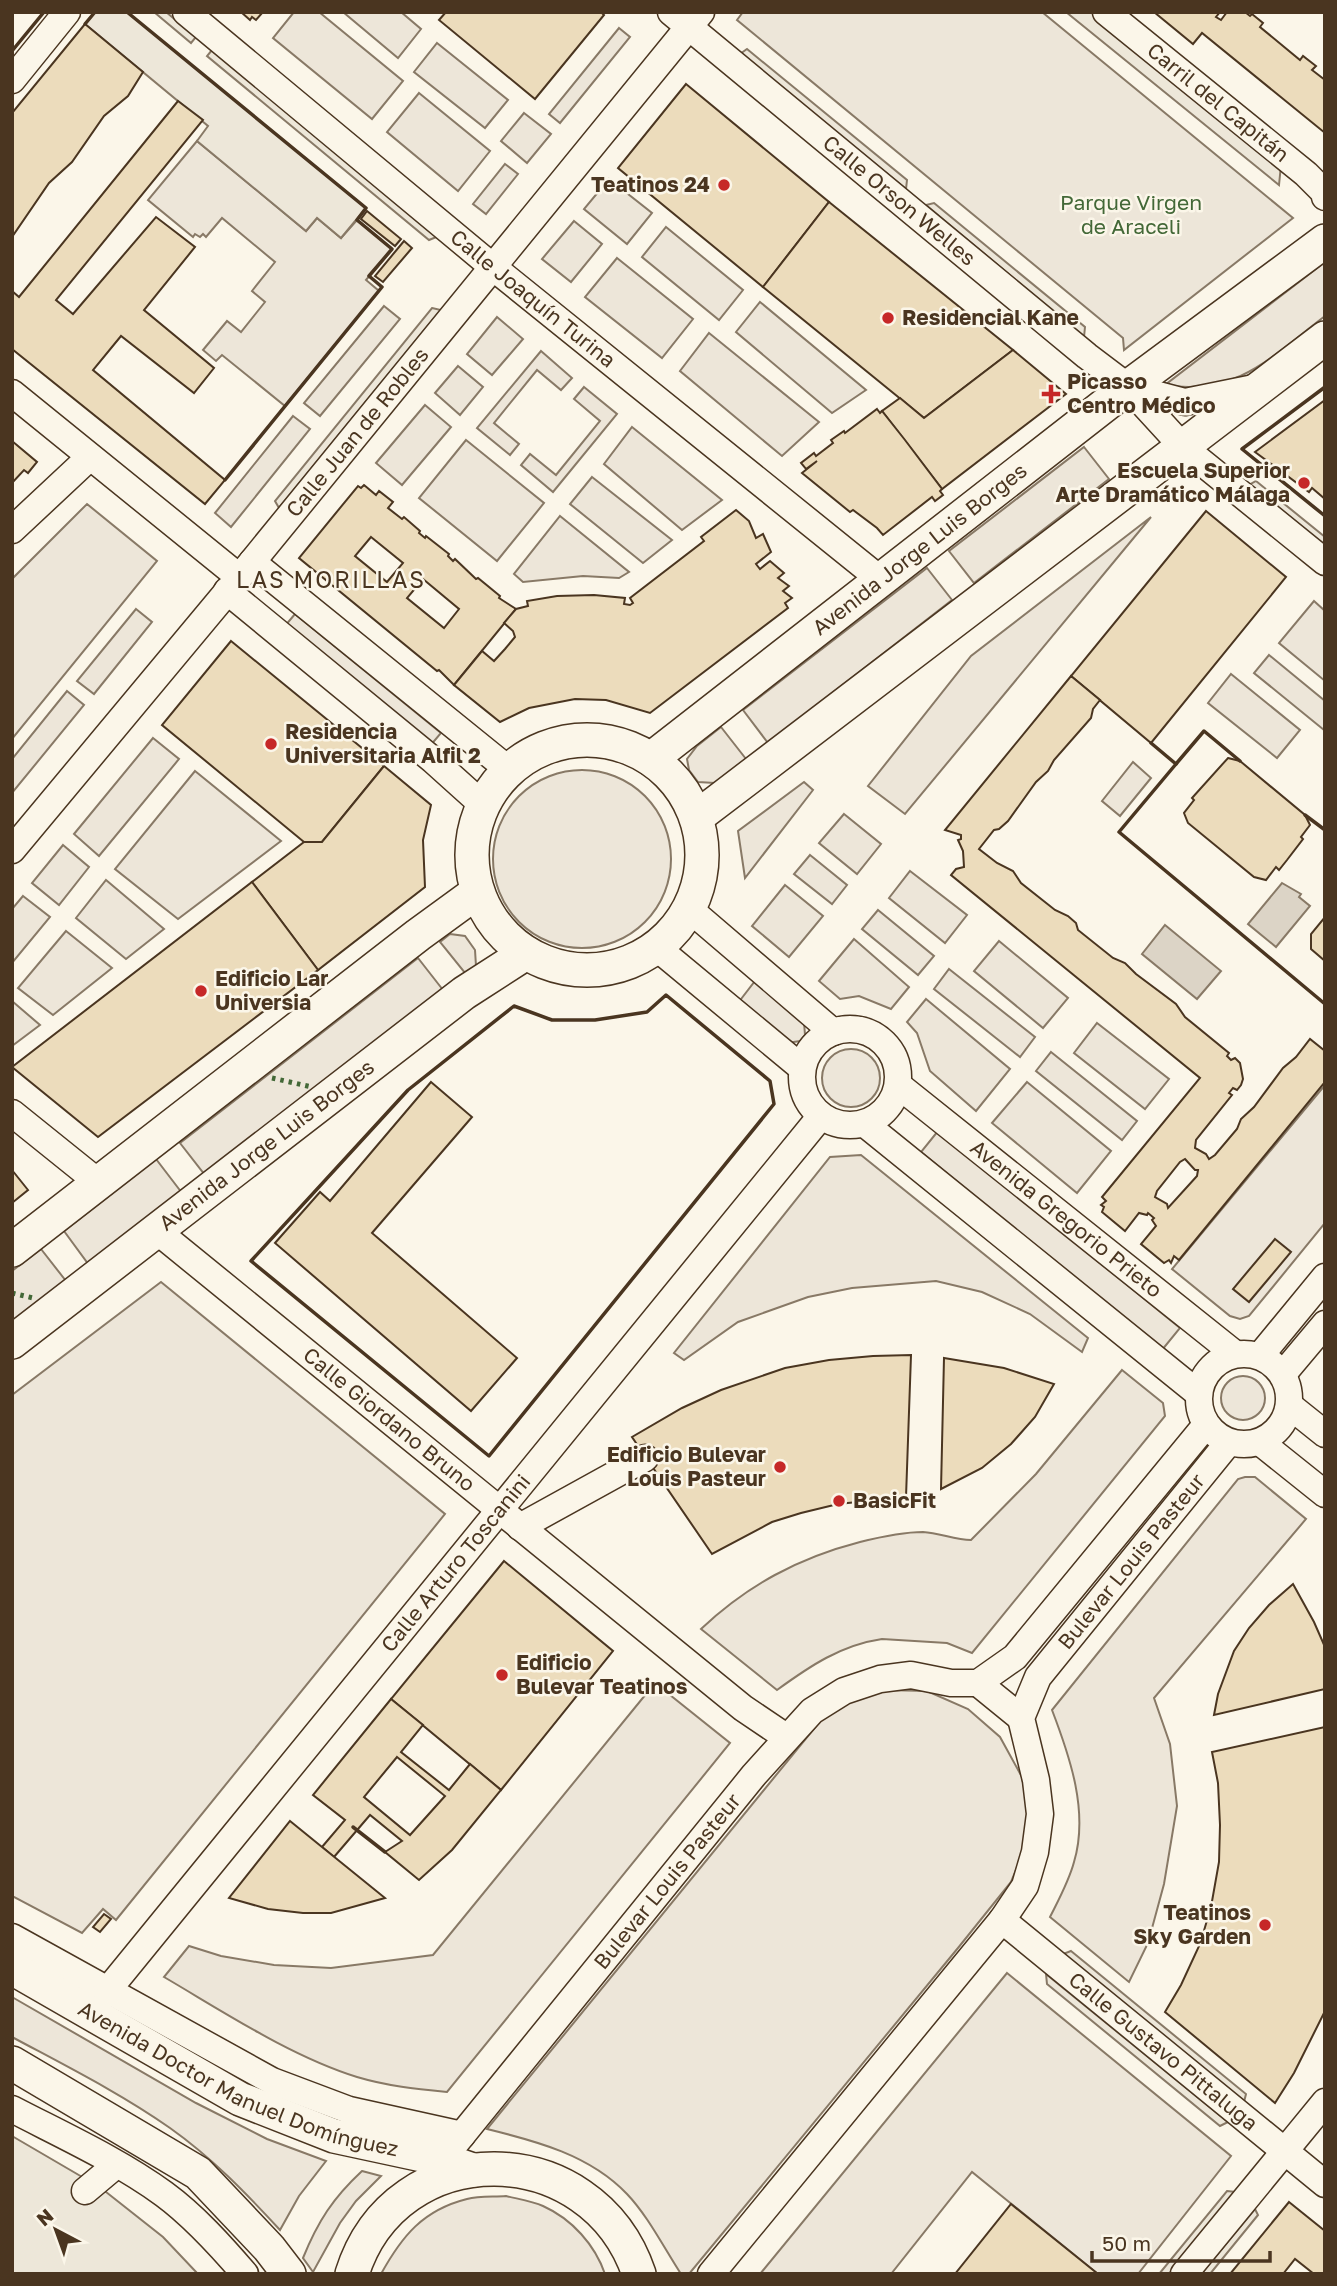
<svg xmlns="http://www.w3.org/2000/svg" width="1337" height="2286" font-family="'Golos Text',sans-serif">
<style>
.green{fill:#ede6d9;stroke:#887966;stroke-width:2}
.parking{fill:#ede7d9;stroke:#887966;stroke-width:2}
.water{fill:#dcd4c6;stroke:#887966;stroke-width:2}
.building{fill:#ecdcbc;stroke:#4a3520;stroke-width:2;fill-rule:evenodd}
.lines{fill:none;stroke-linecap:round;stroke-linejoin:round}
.minor-casing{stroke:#4a3520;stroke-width:29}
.major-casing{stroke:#4a3520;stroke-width:36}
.minor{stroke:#fbf6e9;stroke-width:26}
.major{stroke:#fbf6e9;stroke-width:33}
.hedge{stroke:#436837;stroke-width:5;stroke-dasharray:3.5 5;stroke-linecap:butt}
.wall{stroke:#4a3520;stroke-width:3.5}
.poi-dot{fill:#c62828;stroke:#fbf6e9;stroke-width:2.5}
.labels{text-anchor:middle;stroke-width:5;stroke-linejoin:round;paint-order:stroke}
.street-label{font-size:21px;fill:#4a3520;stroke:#fbf6e9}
.poi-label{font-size:21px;font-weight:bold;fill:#4a3520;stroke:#fbf6e9;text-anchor:start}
.park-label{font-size:21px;fill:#436837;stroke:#fbf6e9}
.neighbourhood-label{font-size:23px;letter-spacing:2px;fill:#4a3520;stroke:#fbf6e9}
</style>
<rect width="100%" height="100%" fill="#fbf6e9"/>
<g class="green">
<path d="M294,12H319L403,81L372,119L273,38Z"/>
<path d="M343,12H401L421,29L398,58Z"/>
<path d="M743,12H1042L1293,218L1124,350L1123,338L737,20Z"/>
<path d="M619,28L630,37L560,123L549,114Z"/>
<path d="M437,43L508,100L485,128L414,72Z"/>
<path d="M419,93L490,151L458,191L387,132Z"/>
<path d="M524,113L551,134L527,163L501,141Z"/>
<path d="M197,141L306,231L317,218L341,238L357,220L392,249L366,280L379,291L285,406L222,355L216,361L203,350L227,321L241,332L265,302L252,291L275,262L222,218L206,237L203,234L200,237L195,234L193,237L148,200Z"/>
<path d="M505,164L518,174L486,214L473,204Z"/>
<path d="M609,179L652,213L627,244L584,209Z"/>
<path d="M574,221L602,244L571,282L542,259Z"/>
<path d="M666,227L743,290L719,320L642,257Z"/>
<path d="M617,258L693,319L662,358L585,297Z"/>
<path d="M1325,262V316C1272,356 1237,397 1165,385Z"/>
<path d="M760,302L866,390L832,413L736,332Z"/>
<path d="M384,306L400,319L320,416L304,403Z"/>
<path d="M497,317L523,339L492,375L467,354Z"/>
<path d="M709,333L819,422L782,456L680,371Z"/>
<path d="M541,351L572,378L561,390L537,370L494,423L519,444L510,455L477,428Z"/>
<path d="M458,366L483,387L460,415L435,393Z"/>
<path d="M584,387L617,414L553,492L521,465L530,454L556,475L600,421L574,399Z"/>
<path d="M425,405L451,427L402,485L376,463Z"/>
<path d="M293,416L310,429L231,527L215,513Z"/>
<path d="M632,427L722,500L682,530L604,464Z"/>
<path d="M466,440L544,503L497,561L419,498Z"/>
<path d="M1084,447L1109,479L974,583L949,551Z"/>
<path d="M592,477L672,540L643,563L570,504Z"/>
<path d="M87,504L157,561L12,739V579Z"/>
<path d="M560,516L629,572L619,578L583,576L523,582L514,574Z"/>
<path d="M1151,517L905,814L868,786L971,656Z"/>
<path d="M927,568L952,600L768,743L743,710Z"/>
<path d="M1314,601L1325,611V681L1279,643Z"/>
<path d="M136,609L152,622L94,694L77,681Z"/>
<path d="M295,614L441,733L430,746L284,627Z"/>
<path d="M1269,655L1325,701L1324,730L1254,673Z"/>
<path d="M1231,674L1300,730L1277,758L1208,703Z"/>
<path d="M67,691L84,705L12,793V759Z"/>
<path d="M721,727L746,759L715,783L698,782L689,770L687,759L697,746Z"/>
<path d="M153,738L179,759L99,856L74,834Z"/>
<path d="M1133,762L1151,778L1120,816L1102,801Z"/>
<circle cx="582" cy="859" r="89"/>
<path d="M195,771L281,841L178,919L115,869Z"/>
<path d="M804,782L813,790L745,878L738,831Z"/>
<path d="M844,814L881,844L857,874L819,843Z"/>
<path d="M63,845L89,867L59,905L32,883Z"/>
<path d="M810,855L847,885L832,904L794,874Z"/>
<path d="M910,871L967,915L945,943L889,898Z"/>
<path d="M106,880L164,929L126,959L76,918Z"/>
<path d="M785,885L823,916L789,957L752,926Z"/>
<path d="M23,896L50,917L12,963V909Z"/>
<path d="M878,910L934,956L918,975L862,929Z"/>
<path d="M66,931L112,968L53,1015L18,988Z"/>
<path d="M450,934L465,936L475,950L476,966L465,973L440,942Z"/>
<path d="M854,939L909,987L891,1009L859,996L840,999L819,981Z"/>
<path d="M999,941L1068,998L1043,1028L974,971Z"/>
<path d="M418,958L443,990L205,1175L180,1143Z"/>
<path d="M949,969L1035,1037L1020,1057L934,989Z"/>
<path d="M755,981L804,1022L805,1035L800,1041L787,1043L738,1003Z"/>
<path d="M926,999L1010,1069L976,1111L930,1071L917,1033L907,1022Z"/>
<path d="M12,1001L40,1025L12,1046Z"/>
<path d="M1097,1023L1169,1079L1145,1109L1074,1053Z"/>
<circle cx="851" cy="1078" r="29"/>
<path d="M1051,1052L1137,1121L1122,1140L1036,1071Z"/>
<path d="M1027,1082L1111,1151L1077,1193L992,1123Z"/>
<path d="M1325,1085V1223L1249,1316L1240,1319L1230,1316L1172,1269Z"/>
<path d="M938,1131L1180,1328L1162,1350L921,1152Z"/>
<path d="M861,1155L1088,1338L1082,1352L1030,1314L982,1292L936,1281L852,1288L808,1297L738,1322L684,1360L674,1353L830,1157Z"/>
<path d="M156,1159L182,1193L89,1265L64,1231Z"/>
<path d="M41,1249L66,1281L12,1322V1271Z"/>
<path d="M161,1282L445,1514L116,1920L103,1909L82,1933L12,1896V1395Z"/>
<path d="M1122,1370L1163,1403L1165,1416L972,1653L947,1643L882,1639C841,1645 810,1666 777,1690L701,1629C748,1585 798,1558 860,1542C880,1537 903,1532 923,1532C940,1533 955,1540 971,1540L1036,1474Z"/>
<circle cx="1243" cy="1398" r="22"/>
<path d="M1245,1477H1255L1306,1519L1154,1698L1170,1744L1177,1806L1164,1884L1148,1943L1129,1982L1050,1917C1059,1899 1069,1881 1074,1862C1089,1812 1070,1757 1052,1710L1238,1479Z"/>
<path d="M655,1683L730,1743L447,2092C416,2089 387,2086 357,2077C290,2056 224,2012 164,1977L189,1946L221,1956L274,1965L331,1968L433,1955Z"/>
<path d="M885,1690L927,1691L968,1709L1000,1737L1022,1777L1030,1821L1023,1853L1011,1882L958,1948L689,2274H681C664,2248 648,2216 627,2194C590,2155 536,2141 487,2129L826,1714L854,1700Z"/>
<path d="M1007,1973L1231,2156L1138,2274H1098L972,2172L891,2274H760Z"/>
<path d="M12,1997L196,2103L267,2139L326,2161L299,2196L280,2230C246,2193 211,2157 170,2128C120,2093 66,2066 12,2037Z"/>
<path d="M362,2171L381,2176L356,2201L340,2223L313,2272L303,2258C318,2221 333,2198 362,2171Z"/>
<path d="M506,2196C518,2199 532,2201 543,2206C572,2219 595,2245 605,2274H381C402,2236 423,2210 467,2199C479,2196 493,2197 506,2196Z"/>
</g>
<g class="parking">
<path d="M95,12H127L366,208L341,238L317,218L306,231L197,141L208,126L85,24Z"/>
<path d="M154,12H166L196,37L191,43Z"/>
<path d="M1066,12H1095L1281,165L1279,185Z"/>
<path d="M747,49L907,180L906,189L740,54Z"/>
<path d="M212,50L439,236L429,240L207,56Z"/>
<path d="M934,203L1085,327L1084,337L926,205Z"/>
<path d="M432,308L441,310L279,508L275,501Z"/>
<path d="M1256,481L1325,537V547L1249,485Z"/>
<path d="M1071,1951L1246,2094L1244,2102L1063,1954Z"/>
<path d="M1046,1974L1228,2122L1220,2126L1047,1984Z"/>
<path d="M12,2136L101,2188L163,2237L198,2274H12Z"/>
<path d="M1227,2191L1236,2192L1169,2274H1159Z"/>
<path d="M1255,2209L1258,2215L1210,2274H1201Z"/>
</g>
<g class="water">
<path d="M1282,883L1301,894L1299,897L1310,906L1276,947L1248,924Z"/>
<path d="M1165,925L1221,971L1197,999L1142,954Z"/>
</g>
<g class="building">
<path d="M241,12H263L256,20L252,17L250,20Z"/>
<path d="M446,12H601L604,15L535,99L439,20Z"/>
<path d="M1154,12H1220L1216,17L1221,20L1227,12H1245L1250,16L1252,14L1263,23L1260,27L1300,60L1303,56L1316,66L1312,70L1325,80V133L1202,33L1193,44Z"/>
<path d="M85,24L143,72L128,96L104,116L72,162L49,183L12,237V113Z"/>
<path d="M686,84L829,202L763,287L618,168Z"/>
<path d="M178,101L203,120L56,300L73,314L156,217L195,247L144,310L214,368L194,393L121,336L93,370L225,480L205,504L12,349V291L19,297Z"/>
<path d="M829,202L1013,350L924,418L763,287Z"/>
<path d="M367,211L401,239L395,246L361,219Z"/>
<path d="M404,241L412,248L383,282L375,276Z"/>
<path d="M1013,350L1066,394L942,489L882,411L900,398L924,418Z"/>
<path d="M1325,400V499L1312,488L1309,492L1255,452Z"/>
<path d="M877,409L880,413L882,411L905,440L942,489L940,491L943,495L935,501L932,497L883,535L877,528L853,510L850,512L802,473L817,461L806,469L801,463L814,453L816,456L833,443L831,440L844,431L845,433Z"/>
<path d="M12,441L37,462L28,473L24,470L12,483Z"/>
<path d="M364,485L376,495L379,491L393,502L388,508L402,519L404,517L420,531L419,533L425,538L426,536L449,554L448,556L453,561L455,559L476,579L478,578L500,596L499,598L516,609L454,685L439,670L437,671L299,558L358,486L361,488ZM371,537L403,563L387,582L355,556ZM423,579L459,609L444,628L407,598Z"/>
<path d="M736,510L749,521L756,538L763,534L771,552L756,564L760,569L770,561L784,573L778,578L789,586L783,591L792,598L785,603L788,608L650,713L606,700L575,699L529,708L500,722L454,685L482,651L494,661L505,649L515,637L513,631L504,623L516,609L528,606L527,601L557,596L594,595L625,598L624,604L630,605L633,603L630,598L704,541L701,537Z"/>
<path d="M1206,511L1286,577L1151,743L1071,676Z"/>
<path d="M231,641L384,766L322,842H304L162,725Z"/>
<path d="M1071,676L1100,700L1093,709L1091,718L1054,760L1048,771L1036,782L1008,821L999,829L994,830L979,849L997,863L1013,871L1021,883L1055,910L1068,916L1076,923L1078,930L1113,958L1125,963L1136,974L1176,1004L1185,1017L1229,1053L1227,1056L1231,1060L1235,1058L1240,1063L1243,1079L1241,1085L1237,1090L1233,1088L1229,1093L1232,1095L1196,1140L1195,1148L1206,1154L1209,1159L1215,1155L1237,1129L1241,1119L1254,1107L1283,1068L1296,1057L1310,1039L1325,1051V1082L1179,1260L1174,1256L1171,1263L1169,1260L1164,1263L1141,1244L1156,1226L1152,1220L1154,1218L1148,1213L1147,1215L1139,1213L1125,1231L1102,1212L1104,1207L1101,1205L1106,1201L1102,1197L1200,1078L951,875L956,869L964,867L963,851L958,840L961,839V835L945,830ZM1185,1159L1195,1170H1198L1197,1176L1168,1208L1167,1204L1155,1197L1157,1191L1180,1162Z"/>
<path d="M1228,758L1240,761L1305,815L1310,825L1301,837L1303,839L1287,860L1279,870L1276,867L1266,880L1254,877L1188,823L1184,813L1194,800L1192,798Z"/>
<path d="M384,766L431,805L423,840L425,887L318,970L252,882L304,842H322Z"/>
<path d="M252,882L318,970L98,1137L12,1067Z"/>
<path d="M1325,917V961L1311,949V934Z"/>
<path d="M431,1082L472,1117L372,1233L517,1358L471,1411L275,1243L320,1192L330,1201Z"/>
<path d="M12,1170L28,1190L12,1203Z"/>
<path d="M1275,1239L1291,1252L1249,1302L1233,1289Z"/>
<path d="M911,1355L906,1497L838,1504L801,1513L772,1522L712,1554L632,1437L682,1408L721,1390L785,1368L829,1360L873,1356Z"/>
<path d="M944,1358L1004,1368L1054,1384L1035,1417L1011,1444L982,1468L941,1489Z"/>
<path d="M504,1561L613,1651L501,1790L391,1699Z"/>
<path d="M1293,1584L1314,1622L1325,1647V1689L1214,1715L1218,1694L1234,1651L1249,1628L1269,1605Z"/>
<path d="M391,1699L423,1725L401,1752L449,1790L470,1764L501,1790L452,1850L419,1880L385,1852L402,1841L370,1815L334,1857L322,1847L345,1820L313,1795ZM397,1757L445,1796L410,1835L364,1797Z"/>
<path d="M1325,1727V2011L1294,2073L1275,2103L1165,2012L1181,1985L1200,1944L1211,1907L1219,1862L1220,1825L1218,1783L1212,1752Z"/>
<path d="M290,1821L322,1847L385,1898L331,1913H303L268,1909L229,1898Z"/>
<path d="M104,1914L111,1919L100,1932L93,1927Z"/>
<path d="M1289,2202L1325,2231V2274H1314L1295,2259L1283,2274H1230Z"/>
<path d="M1011,2204L1098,2274H955Z"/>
</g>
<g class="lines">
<defs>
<g id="minor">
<path id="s1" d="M186,12L494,268L881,580"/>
<path id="s2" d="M671,12L1087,356L1128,387L1183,447L1325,562"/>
<path id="s3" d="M1106,12L1306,174L1324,192L1325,197"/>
<path d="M12,80L67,12"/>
<path d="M1128,387L1185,402L1259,387"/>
<path d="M12,393L239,577"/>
<path d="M12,530L90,457"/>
<path d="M252,562L509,770"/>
<path d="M227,591L433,760L483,805"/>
<path id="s4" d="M12,850L252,562L701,12"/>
<path d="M688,908L833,1032"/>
<path d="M656,947L802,1068"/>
<circle cx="850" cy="1077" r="48"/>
<path id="s5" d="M898,1085L1235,1354"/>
<path d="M12,1113L99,1183"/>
<path d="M865,1124L1199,1394"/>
<path id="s6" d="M157,1231L743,1708L786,1737"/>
<circle cx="1244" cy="1399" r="45"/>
<path d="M1260,1356L1325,1277"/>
<path d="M1283,1374L1325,1324"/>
<path d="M1290,1406L1325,1434"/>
<path d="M1260,1442L1325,1494"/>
<path d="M520,1527L645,1458"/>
<path d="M978,1683L1021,1718"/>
<path id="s7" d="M1002,1920L1325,2184"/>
<path d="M12,1937L272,2081L349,2110L462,2135"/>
<path id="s8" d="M90,2012L821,1116"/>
<path d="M12,2109C62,2135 119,2161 164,2194C194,2216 221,2246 245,2274"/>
<path id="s9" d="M432,2172L754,1775L812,1711L844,1691L880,1679L911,1675L951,1683H978L1015,1657L1206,1425"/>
<path d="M85,2191L116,2165"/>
<path id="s10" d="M711,2274L1002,1920L1025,1886L1035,1852L1040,1814L1036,1780L1021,1718L1038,1677L1228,1443"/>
<path d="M1184,2274L1325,2102"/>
</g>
<g id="major">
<circle cx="587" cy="855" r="115"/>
<path id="s11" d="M651,759L1128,387L1325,241"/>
<path d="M697,817L1325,338"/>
<path d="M12,1250L418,935L477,892"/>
<path id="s12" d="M12,1342L464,993L526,953"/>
<path id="s13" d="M12,1968L240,2099L334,2136L441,2159L473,2170"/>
<path d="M12,2063L198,2173L269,2248L289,2274"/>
<path d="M352,2274C396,2133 592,2135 639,2274"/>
</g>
</defs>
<use href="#minor" class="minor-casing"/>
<use href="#major" class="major-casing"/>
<use href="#minor" class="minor"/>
<use href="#major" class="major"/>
<g class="hedge">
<path d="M272,1078L312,1087"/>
<path d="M12,1293L33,1298"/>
</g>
<g class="wall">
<path d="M127,12L366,208L357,220L392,249L369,276L382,287L225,480"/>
<path d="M85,24L95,12"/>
<path d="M12,51L44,12"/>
<path d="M1325,387L1242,449L1325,516"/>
<path d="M1151,743L1176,764L1119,832L1325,1004"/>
<path d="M1176,764L1204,731L1240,761"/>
<path d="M1305,815L1325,830"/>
<path d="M666,995L770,1081L774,1104L489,1456L251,1261L408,1090L514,1006L552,1020H595L647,1012Z"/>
<path d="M353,1827L385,1852"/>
</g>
</g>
<g class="poi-dot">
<circle cx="724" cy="185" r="7"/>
<circle cx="888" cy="318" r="7"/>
<path d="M1047.5 383.5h7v7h7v7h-7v7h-7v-7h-7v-7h7z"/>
<circle cx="1304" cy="483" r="7"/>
<circle cx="271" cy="744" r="7"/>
<circle cx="201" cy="991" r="7"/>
<circle cx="780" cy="1467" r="7"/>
<circle cx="839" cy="1501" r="7"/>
<circle cx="502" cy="1675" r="7"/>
<circle cx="1265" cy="1925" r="7"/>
</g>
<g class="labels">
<g class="street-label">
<text dy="7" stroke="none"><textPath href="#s3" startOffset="144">Carril del Capitán</textPath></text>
<text dy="7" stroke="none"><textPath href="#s2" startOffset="296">Calle Orson Welles</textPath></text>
<text dy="7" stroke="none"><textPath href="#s1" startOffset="450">Calle Joaquín Turina</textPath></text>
<text dy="7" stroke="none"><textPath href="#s4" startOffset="542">Calle Juan de Robles</textPath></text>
<text dy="7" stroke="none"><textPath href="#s11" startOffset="341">Avenida Jorge Luis Borges</textPath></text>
<text dy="7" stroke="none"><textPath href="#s12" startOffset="322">Avenida Jorge Luis Borges</textPath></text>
<text dy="7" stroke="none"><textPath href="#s5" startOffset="215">Avenida Gregorio Prieto</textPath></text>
<text dy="7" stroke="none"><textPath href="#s6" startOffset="299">Calle Giordano Bruno</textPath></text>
<text dy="7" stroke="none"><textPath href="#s10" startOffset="864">Bulevar Louis Pasteur</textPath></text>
<text dy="7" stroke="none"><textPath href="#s8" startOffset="579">Calle Arturo Toscanini</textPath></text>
<text dy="7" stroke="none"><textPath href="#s9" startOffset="374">Bulevar Louis Pasteur</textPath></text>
<text dy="7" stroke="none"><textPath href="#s7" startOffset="208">Calle Gustavo Pittaluga</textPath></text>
<text dy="7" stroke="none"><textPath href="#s13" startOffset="254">Avenida Doctor Manuel Domínguez</textPath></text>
</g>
<g class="poi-label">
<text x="710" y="192" text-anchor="end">Teatinos 24</text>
<text x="902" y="325">Residencial Kane</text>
<text x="1067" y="389">Picasso<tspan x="1067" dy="24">Centro Médico</tspan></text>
<text x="1290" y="478" text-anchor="end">Escuela Superior<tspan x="1290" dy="24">Arte Dramático Málaga</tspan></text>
<text x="285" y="739">Residencia<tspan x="285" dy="24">Universitaria Alfil 2</tspan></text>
<text x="215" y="986">Edificio Lar<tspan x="215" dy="24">Universia</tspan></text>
<text x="766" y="1462" text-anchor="end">Edificio Bulevar<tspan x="766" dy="24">Louis Pasteur</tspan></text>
<text x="853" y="1508">BasicFit</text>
<text x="516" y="1670">Edificio<tspan x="516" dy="24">Bulevar Teatinos</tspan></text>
<text x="1251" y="1920" text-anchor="end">Teatinos<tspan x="1251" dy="24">Sky Garden</tspan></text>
</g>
<g class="park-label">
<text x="1131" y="210">Parque Virgen<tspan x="1131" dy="24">de Araceli</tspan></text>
</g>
<g class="neighbourhood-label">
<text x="331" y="588">LAS MORILLAS</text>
</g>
</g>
<rect width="1337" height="2286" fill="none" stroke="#4a3520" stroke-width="28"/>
<g transform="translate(56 2230) rotate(319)" stroke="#fbf6e9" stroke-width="5" paint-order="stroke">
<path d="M0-5L12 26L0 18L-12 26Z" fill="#4a3520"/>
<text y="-10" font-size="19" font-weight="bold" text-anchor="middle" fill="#4a3520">N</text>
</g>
<path d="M1092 2251v10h178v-10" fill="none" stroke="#4a3520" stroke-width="3.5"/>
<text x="1102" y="2251" font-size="21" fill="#4a3520" stroke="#fbf6e9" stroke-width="5" paint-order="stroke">50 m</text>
</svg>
